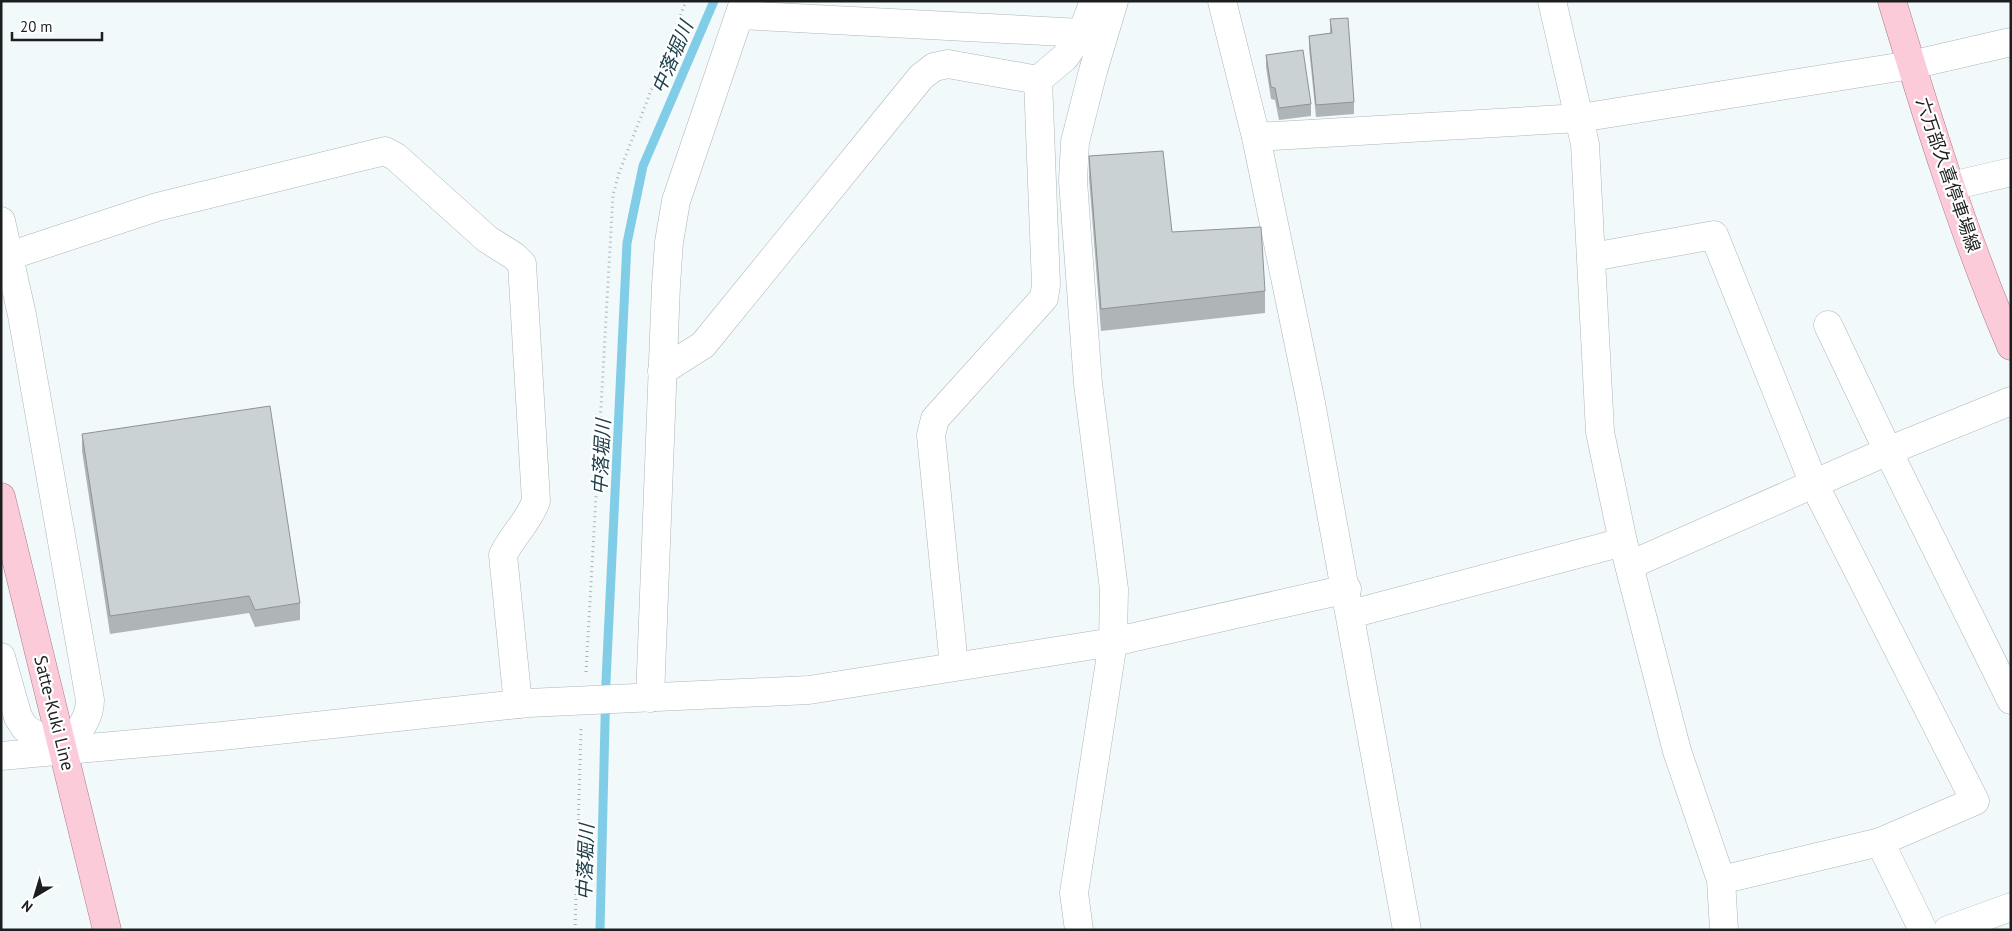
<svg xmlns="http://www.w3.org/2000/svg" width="2012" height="931" font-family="'PT Sans','Noto Sans JP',sans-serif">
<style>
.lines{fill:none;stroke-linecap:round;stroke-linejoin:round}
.stream{stroke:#81cde7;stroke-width:9}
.minor-casing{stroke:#aeb5b8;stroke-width:29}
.major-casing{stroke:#ac7887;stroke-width:29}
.path{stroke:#acb2b4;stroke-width:3;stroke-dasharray:1 4;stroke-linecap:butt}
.minor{stroke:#fff;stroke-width:28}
.major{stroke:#fccbd9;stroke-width:28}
.wall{fill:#afb5b6}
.building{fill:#cbd2d4;stroke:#8e9394}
.labels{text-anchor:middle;stroke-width:4.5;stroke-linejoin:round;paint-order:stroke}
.street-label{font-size:18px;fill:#1c1e1f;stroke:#fff}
.water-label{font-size:19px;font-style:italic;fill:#1d404c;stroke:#fff}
</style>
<rect width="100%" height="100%" fill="#f1f9fb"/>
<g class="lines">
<path class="stream" d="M600,930L606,681L627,243L643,166L714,1"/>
<defs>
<g id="minor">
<path d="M1222,1L1256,137L1311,403L1407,930"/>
<path d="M1552,1L1585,144L1600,432L1623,542L1677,751L1721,880L1724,930"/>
<path d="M740,15L1082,33"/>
<path d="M1256,137L1580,118L1911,65L2011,42"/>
<path d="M1951,186L2011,172"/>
<path d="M1,221L22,315L90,700C90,721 75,735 62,751L25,728L18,717L1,657"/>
<path d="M9,256L157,207L385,151L396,157L487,239L514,256L522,264L536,501C528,523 513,534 503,555L518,704"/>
<path d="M1592,257L1714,235L1814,484L1975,801L1880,842"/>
<path d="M1828,325L1888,451L2011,700"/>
<path d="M662,371L703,345L921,77L934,67L948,64L1038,80"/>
<path d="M1630,565L1888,451L2011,401"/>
<path d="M1351,614L1623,542"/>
<path d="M954,666L931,435L935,419L1044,298L1046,285L1038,80L1065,57L1082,33L1094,1"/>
<path d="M650,698L666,285L669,242L676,201L744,1"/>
<path d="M1,756L222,736L528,703L809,690L1113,642L1347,589"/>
<path d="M1721,880L1880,842L1923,930"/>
<path d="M1079,930L1074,893L1113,642L1114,589L1088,384L1073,181L1075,142L1093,71L1114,1"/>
<path d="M1948,930L2011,907"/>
</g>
<g id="major">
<path d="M1892,1C1927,117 1963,234 2011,346"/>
<path d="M1,497L107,930"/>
</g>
</defs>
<use href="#minor" class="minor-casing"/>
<use href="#major" class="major-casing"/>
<g class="path">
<path d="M586,672L613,195L619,173L686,1"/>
<path d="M575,930L581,729"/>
</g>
<use href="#minor" class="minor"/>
<use href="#major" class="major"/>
</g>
<g class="wall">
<path d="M1330,19L1354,102V114L1316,117L1309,48V36L1330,33Z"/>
<path d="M1266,55L1311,104V116L1279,120L1275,100L1271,99L1266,67Z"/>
<path d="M1089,156L1172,232L1265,291V313L1101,331L1089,178Z"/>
<path d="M82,434L300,603V620L255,627L249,613L110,634L82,451Z"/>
</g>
<g class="building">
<path d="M1348,18L1354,102L1316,105L1309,36L1332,33L1330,19Z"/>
<path d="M1303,50L1311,104L1279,108L1275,88L1271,87L1266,55Z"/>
<path d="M1163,151L1172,232L1261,227L1265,291L1101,309L1089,156Z"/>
<path d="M270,406L300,603L255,610L249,596L110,616L82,434Z"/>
</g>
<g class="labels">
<g class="street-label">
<text transform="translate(1948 175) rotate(71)" y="6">六万部久喜停車場線</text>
<text transform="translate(54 713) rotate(76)" y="6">Satte-Kuki Line</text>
</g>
<g class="water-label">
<text transform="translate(672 57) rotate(-67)" y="7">中落堀川</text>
<text transform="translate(601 457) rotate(-87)" y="7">中落堀川</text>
<text transform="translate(585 862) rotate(-88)" y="7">中落堀川</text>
</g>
</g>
<rect width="2012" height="931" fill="none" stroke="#1c1e1f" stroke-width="5"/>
<g transform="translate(35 896) rotate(218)" stroke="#ffffff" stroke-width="4" paint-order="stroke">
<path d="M0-4L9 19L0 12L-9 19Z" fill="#1c1e1f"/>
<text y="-8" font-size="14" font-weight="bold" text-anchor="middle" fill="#1c1e1f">N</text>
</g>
<path d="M12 32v8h90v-8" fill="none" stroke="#1c1e1f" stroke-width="2.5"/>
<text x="20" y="32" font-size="15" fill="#1c1e1f" stroke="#ffffff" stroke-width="4" paint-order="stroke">20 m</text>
</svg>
